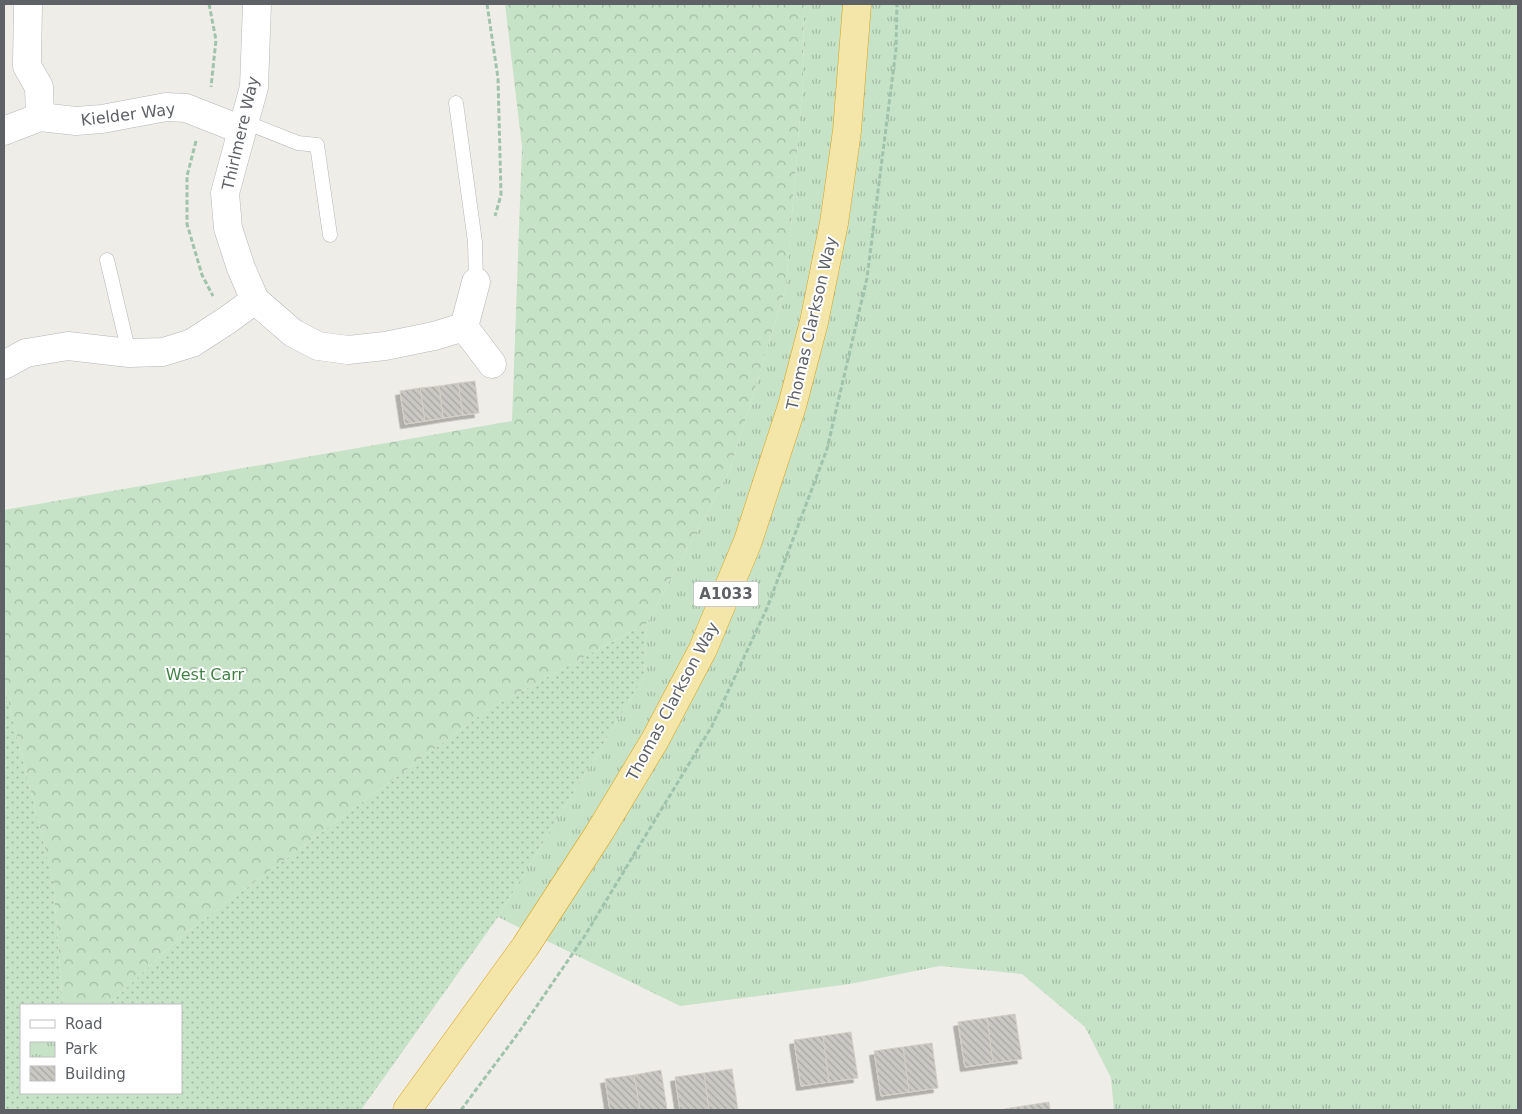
<svg xmlns="http://www.w3.org/2000/svg" width="1522" height="1114" font-family="'DejaVu Sans',sans-serif">
<style>
.grass{fill:url(#grass-dots)}
.forest{fill:url(#forest-crowns)}
.park{fill:url(#park-tufts)}
.building{fill:url(#building-back-hatch);stroke:#d3cfc6;filter:url(#shadow)}
.lines{fill:none;stroke-linecap:round;stroke-linejoin:round}
.service-casing{stroke:#b4b6ba;stroke-width:15}
.minor-casing{stroke:#b4b6ba;stroke-width:29}
.trunk-casing{stroke:#dba31a;stroke-width:29}
.path{stroke:#a0c3ab;stroke-width:3;stroke-dasharray:5 2.5;stroke-linecap:butt}
.service{stroke:#fff;stroke-width:14}
.minor{stroke:#fff;stroke-width:28}
.trunk{stroke:#f4e5a8;stroke-width:28}
.labels{text-anchor:middle;stroke-width:4;stroke-linejoin:round;paint-order:stroke}
.shield{fill:#fff;stroke:#8e9093;stroke-width:1}
.shield-label{font-size:15px;font-weight:bold;fill:#5e6165}
.street-label{font-size:16px;fill:#5e6165;stroke:#fff}
.park-label{font-size:16px;fill:#408245;stroke:#fff}
</style>
<defs>
<pattern id="grass-dots" width="8" height="8" patternUnits="userSpaceOnUse" patternTransform="scale(1.25)"><rect width="8" height="8" fill="#c6e3c7"/><path d="M2 2h.1M6 6h.1" fill="none" stroke="#a4bba5" stroke-width="1.8" stroke-linecap="round"/></pattern>
<pattern id="forest-crowns" width="20" height="18" patternUnits="userSpaceOnUse" patternTransform="scale(1.25)"><rect width="20" height="18" fill="#c6e3c7"/><path d="M2 6a3 3 0 1 1 6 0M12 15a3 3 0 1 1 6 0" fill="none" stroke="#a4bba5"/></pattern>
<pattern id="park-tufts" width="24" height="20" patternUnits="userSpaceOnUse" patternTransform="scale(1.25)"><rect width="24" height="20" fill="#c6e3c7"/><path d="M3 7l-1-3M5 7V3M7 7l1-3M15 17l-1-3M17 17v-4M19 17l1-3" fill="none" stroke="#a4bba5"/></pattern>
<pattern id="building-back-hatch" width="6" height="6" patternUnits="userSpaceOnUse" patternTransform="scale(1.25)"><rect width="6" height="6" fill="#cac8c3"/><path d="M-1 5l2 2M0 0l6 6M5-1l2 2" fill="none" stroke="#a7a6a2"/></pattern>
<filter id="shadow"><feDropShadow dx="-4.5" dy="4.5" stdDeviation="0" flood-color="#0004"/></filter>
</defs>
<rect width="100%" height="100%" fill="#efede7"/>
<path class="grass" d="M647,623L644,677L498,917L361,1110H4V684L53,880L63,1005H21V1093H181V1005H108L183,935L487,710Z"/>
<path class="forest" d="M505,4H804L803,81L786,287L730,470L647,623L487,710L183,935L108,1005H63L53,880L4,684V510L512,421L522,147Z"/>
<path class="park" d="M804,4H1518V1110H1114L1111,1078L1085,1027L1022,974L940,966L850,984L680,1006L498,917L644,677L647,623L730,470L786,287L803,81Z"/>
<g class="building">
<path d="M475,381L479,413L463,415L458,383Z"/>
<path d="M458,383L463,415L443,418L439,386Z"/>
<path d="M439,386L443,418L425,421L420,388Z"/>
<path d="M420,388L425,421L405,424L400,391Z"/>
<path d="M1015,1014L1022,1059L993,1063L987,1018Z"/>
<path d="M987,1018L993,1063L965,1067L958,1022Z"/>
<path d="M851,1032L858,1078L829,1082L823,1036Z"/>
<path d="M823,1036L829,1082L801,1086L794,1040Z"/>
<path d="M932,1043L938,1088L909,1092L903,1047Z"/>
<path d="M903,1047L909,1092L881,1096L874,1051Z"/>
<path d="M732,1069L738,1110H709L704,1073Z"/>
<path d="M661,1070L667,1109L657,1110H640L634,1075Z"/>
<path d="M704,1073L709,1110H680L675,1077Z"/>
<path d="M634,1075L640,1110H610L605,1079Z"/>
<path d="M1049,1102L1050,1110H1004V1109Z"/>
</g>
<g class="lines">
<defs>
<g id="service">
<path d="M456,103L475,242L476,282"/>
<path d="M245,122L298,143L317,145L330,235"/>
<path d="M107,260L129,353"/>
</g>
<g id="minor">
<path d="M257,4L254,87L225,193L228,228L241,268L255,300L293,333L318,346L348,350L385,346L434,336L464,327"/>
<path d="M28,5L27,66L39,87L40,117"/>
<path d="M4,131L40,117L76,121L102,119L166,107L186,108L242,130"/>
<path d="M476,282L464,327L492,364"/>
<path d="M4,365L26,353L68,346L129,353L163,352L192,343L226,321L255,300"/>
</g>
<path id="trunk" d="M407,1110L525,947L599,833L655,740L703,649L748,541L792,406L814,322L834,223L847,131L857,4"/>
</defs>
<use href="#service" class="service-casing"/>
<use href="#minor" class="minor-casing"/>
<use href="#trunk" class="trunk-casing"/>
<g class="path">
<path d="M209,4L216,40L211,87"/>
<path d="M487,4L498,78L501,195L495,216"/>
<path d="M196,141L187,176V224L202,275L213,296"/>
<path d="M461,1110L519,1032L584,937L712,726L767,608L827,449L867,278L896,49L897,4"/>
</g>
<use href="#service" class="service"/>
<use href="#minor" class="minor"/>
<use href="#trunk" class="trunk"/>
</g>
<g class="labels">
<rect class="shield" x="693.5" y="581.5" width="65" height="25" rx="4"/>
<g class="shield-label">
<text x="726" y="599">A1033</text>
</g>
<g class="street-label">
<text transform="translate(128 114) rotate(-7)" y="6">Kielder Way</text>
<text transform="translate(240 133) rotate(-77)" y="6">Thirlmere Way</text>
<text transform="translate(811 323) rotate(-77)" y="6">Thomas Clarkson Way</text>
<text transform="translate(672 701) rotate(-62)" y="6">Thomas Clarkson Way</text>
</g>
<g class="park-label">
<text x="205" y="680">West Carr</text>
</g>
</g>
<rect width="1522" height="1114" fill="none" stroke="#5e6165" stroke-width="10"/>
<rect x="20" y="1004" width="162" height="90" fill="#ffffff" stroke="#bfc0c1"/>
<rect x="30" y="1020" width="25" height="8" fill="#ffffff" stroke="#bfc0c1"/>
<text x="65" y="1029" font-size="15" fill="#5e6165">Road</text>
<rect x="30" y="1042" width="25" height="15" fill="url(#park-tufts)" stroke="#bfc0c1"/>
<text x="65" y="1054" font-size="15" fill="#5e6165">Park</text>
<rect x="30" y="1066" width="25" height="15" fill="url(#building-back-hatch)" stroke="#bfc0c1"/>
<text x="65" y="1079" font-size="15" fill="#5e6165">Building</text>
</svg>
